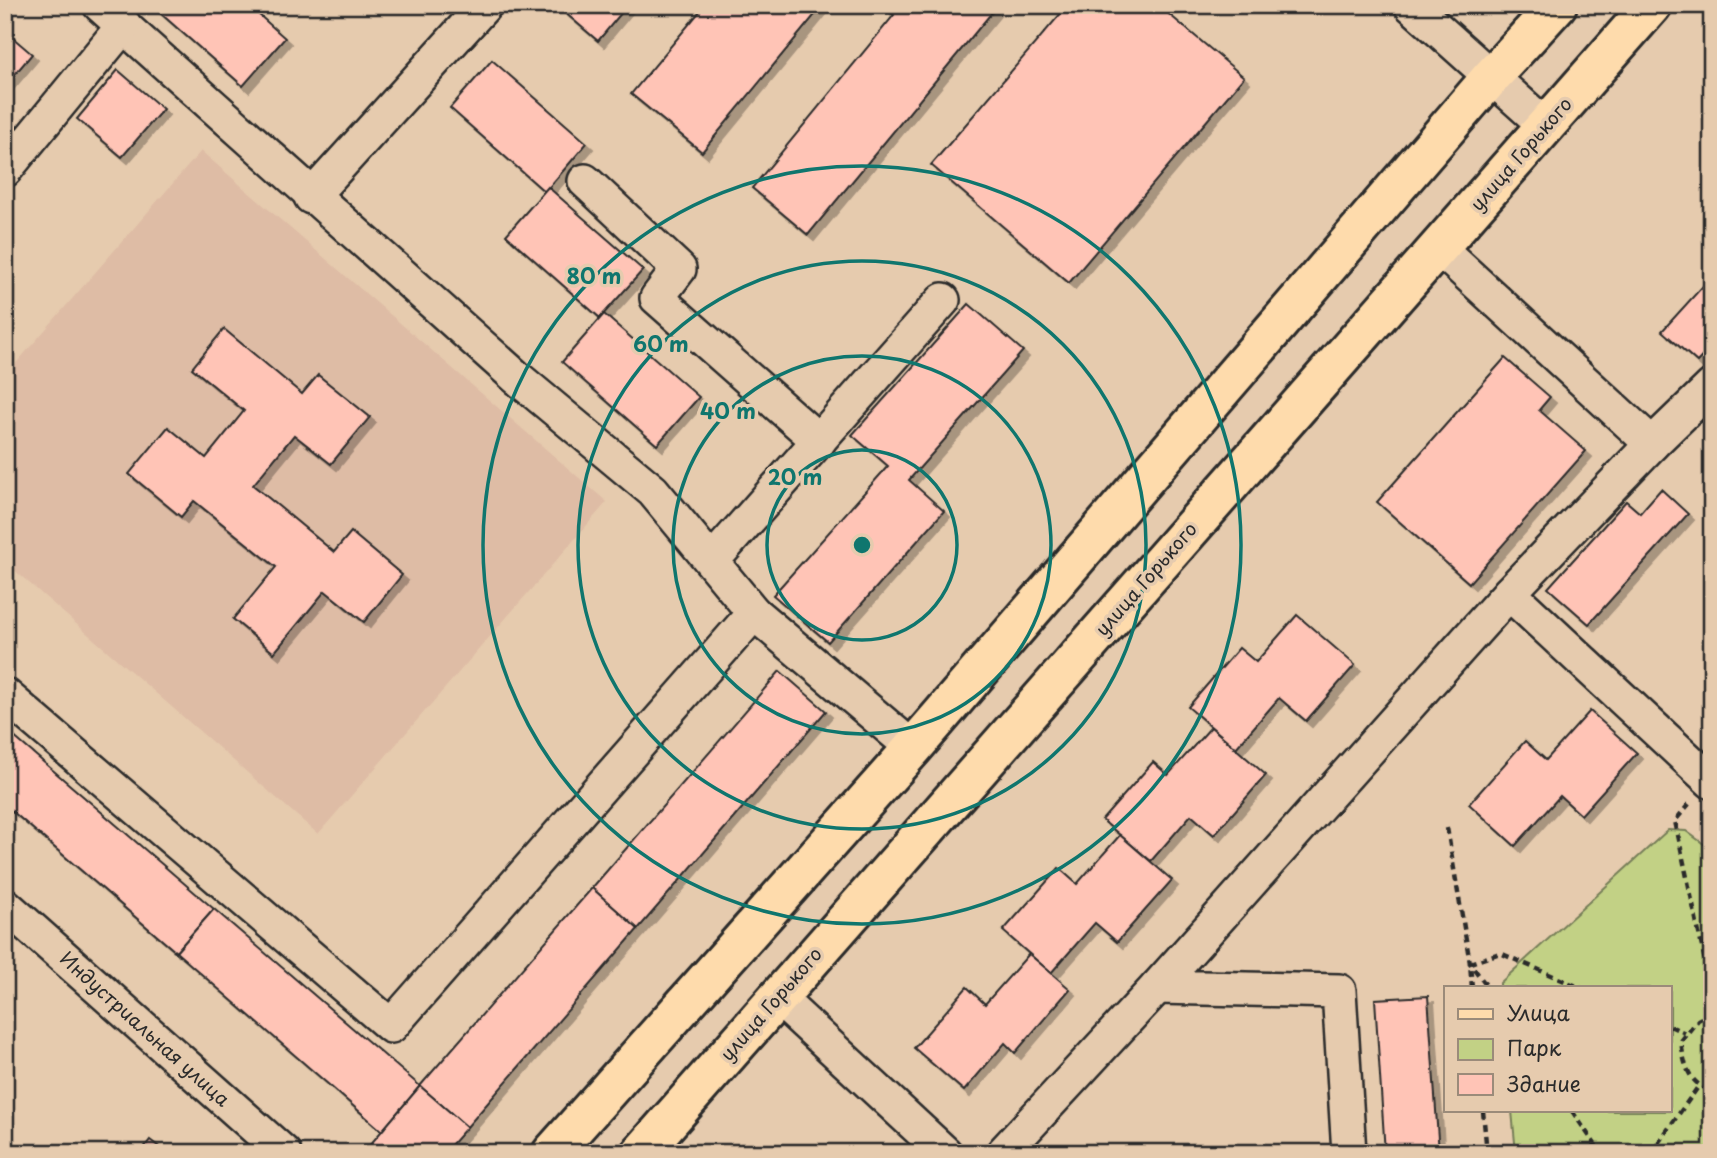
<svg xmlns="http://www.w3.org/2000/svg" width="1717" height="1158" font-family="'Playpen Sans',sans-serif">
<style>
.built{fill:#debca5}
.green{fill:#c2d185;stroke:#767e58;stroke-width:2}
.building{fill:#ffc4b6;stroke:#2b2b2b;stroke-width:2;filter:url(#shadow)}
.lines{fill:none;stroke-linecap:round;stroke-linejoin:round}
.minor-casing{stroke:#2b2b2b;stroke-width:38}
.major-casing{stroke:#2b2b2b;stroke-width:44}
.path{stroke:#2b2b2b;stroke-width:4.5;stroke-dasharray:7 5;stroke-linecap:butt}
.minor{stroke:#e6cbae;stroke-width:33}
.major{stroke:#fedbac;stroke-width:38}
.ring{fill:none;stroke:#0f766e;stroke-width:3.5}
.labels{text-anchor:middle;stroke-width:7;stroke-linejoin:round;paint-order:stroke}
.street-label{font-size:19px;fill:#2b2b2b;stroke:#e6cbae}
.centre{fill:#0f766e;stroke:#e6cbae;stroke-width:3.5}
.ring-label{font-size:21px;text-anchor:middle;font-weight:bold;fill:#0f766e;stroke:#e6cbae;stroke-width:7;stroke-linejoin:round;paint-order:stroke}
</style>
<defs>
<filter id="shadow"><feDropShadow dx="6" dy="6" stdDeviation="0" flood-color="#0004"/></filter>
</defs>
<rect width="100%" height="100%" fill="#e6cbae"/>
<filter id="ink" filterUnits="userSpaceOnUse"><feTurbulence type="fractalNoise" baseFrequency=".0143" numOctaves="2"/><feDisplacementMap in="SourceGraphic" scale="14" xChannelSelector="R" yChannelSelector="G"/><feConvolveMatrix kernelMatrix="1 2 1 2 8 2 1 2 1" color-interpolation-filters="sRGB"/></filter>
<g filter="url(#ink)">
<path class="built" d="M201,151L607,502L318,834L5,562V376Z"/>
<path class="green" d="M1668,830L1686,831L1712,850V1153H1516L1512,1111H1670V988H1500V983Z"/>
<g class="building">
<path d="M151,5H248L285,38L243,86Z"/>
<path d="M556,5H628L598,41Z"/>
<path d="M705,5H823L702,152L631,94Z"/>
<path d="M882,5H989L994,10L808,235L752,188L894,15Z"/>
<path d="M1068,5H1158L1244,77L1069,283L931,165Z"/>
<path d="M5,31L32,54L5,86Z"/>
<path d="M492,60L587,143L545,192L450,108Z"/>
<path d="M118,70L163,109L122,157L77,119Z"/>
<path d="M548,187L643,270L600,318L506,235Z"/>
<path d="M1712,276V346L1697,362L1662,331Z"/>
<path d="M969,304L1023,351L909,480L944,511L828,642L773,595L888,466L852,435Z"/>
<path d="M604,314L699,397L657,445L562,362Z"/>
<path d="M224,329L302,394L318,375L370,417L331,464L294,435L253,485L334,552L351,532L402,575L364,622L325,591L274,653L233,619L276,567L194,501L181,517L129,474L168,427L206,458L244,411L192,368Z"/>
<path d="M1505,358L1550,397L1539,410L1586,451L1469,583L1377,502Z"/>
<path d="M1712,407V431L1700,420Z"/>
<path d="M1661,489L1688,514L1589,624L1548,588L1626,501L1640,513Z"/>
<path d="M1297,615L1355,665L1306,721L1279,698L1236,748L1188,707L1239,648L1256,662Z"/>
<path d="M780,671L826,711L638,929L592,888Z"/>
<path d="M1590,711L1637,753L1581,815L1560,796L1515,846L1469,804L1525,741L1546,760Z"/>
<path d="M1211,727L1266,775L1214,835L1191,815L1151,861L1102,820L1153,762L1168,775Z"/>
<path d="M5,729L214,909L176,952L5,805Z"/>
<path d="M1120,835L1172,880L1117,942L1095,923L1051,973L1003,931L1059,868L1077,884Z"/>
<path d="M592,888L638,929L467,1127L420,1086Z"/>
<path d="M214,909L420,1086L382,1131L176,952Z"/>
<path d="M1029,954L1070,989L1015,1053L1005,1043L964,1091L914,1048L967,987L985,1004Z"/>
<path d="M1428,996L1439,1153H1385L1375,999Z"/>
<path d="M420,1086L467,1127L444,1153H363Z"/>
<path d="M150,1140L167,1153H140Z"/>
</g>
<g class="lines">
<defs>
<g id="minor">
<path d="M100,5L515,376L653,491L754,613L913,748"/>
<path d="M1411,5L1546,126"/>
<path d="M5,170L124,25"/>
<path d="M585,181L679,269L657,298L819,441"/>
<path d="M311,197L485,5"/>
<path d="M1439,248L1652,444L1712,386"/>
<path d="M712,561L943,300"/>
<path d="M1509,593L1712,782"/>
<path d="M5,695L391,1026L754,613"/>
<path d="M5,905L284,1153"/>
<path d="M777,997L945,1153"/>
<path d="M1003,1153L1157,987"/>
<path d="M1349,1153L1339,991L1157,987L1509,593L1652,444"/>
</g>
<g id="major">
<path d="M552,1153L913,748L1492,76L1557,5"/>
<path d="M641,1153L1652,5"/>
</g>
</defs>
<use href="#minor" class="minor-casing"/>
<use href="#major" class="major-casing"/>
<g class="path">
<path d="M1689,804L1675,821L1712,994"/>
<path d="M1447,828L1470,963L1488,988"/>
<path d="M1472,988L1470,963L1500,953L1581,988"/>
<path d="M1712,1012L1698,1020L1681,1041C1684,1064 1688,1084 1712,1091"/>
<path d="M1670,1026L1685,1033"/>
<path d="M1483,1111L1487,1153"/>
<path d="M1572,1111L1601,1153"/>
<path d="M1651,1153L1698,1087"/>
</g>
<use href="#minor" class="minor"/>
<use href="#major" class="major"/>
</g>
</g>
<g class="ring">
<circle cx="862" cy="545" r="95"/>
<circle cx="862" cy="545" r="189"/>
<circle cx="862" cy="545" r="284"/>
<circle cx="862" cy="545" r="379"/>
</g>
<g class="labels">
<g class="street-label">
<text transform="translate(1521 154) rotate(-49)" y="7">улица Горького</text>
<text transform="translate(1146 579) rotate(-49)" y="7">улица Горького</text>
<text transform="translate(771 1004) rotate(-49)" y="7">улица Горького</text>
<text transform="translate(145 1029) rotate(42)" y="7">Индустриальная улица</text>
</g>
</g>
<circle cx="862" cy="545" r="10" class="centre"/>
<g class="ring-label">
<text x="594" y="284">80 m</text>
<text x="661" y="352">60 m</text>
<text x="728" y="419">40 m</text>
<text x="795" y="485">20 m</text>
</g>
<rect width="1717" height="1158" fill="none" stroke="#e6cbae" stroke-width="28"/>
<rect x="14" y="14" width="1689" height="1130" fill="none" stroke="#2b2b2b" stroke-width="2.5" filter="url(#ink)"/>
<rect x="1444" y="986" width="228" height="126" fill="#e6cbae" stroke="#9b8b7a" stroke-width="2"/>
<rect x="1458" y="1009" width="35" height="10" fill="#fedbac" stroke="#9b8b7a" stroke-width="2"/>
<text x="1507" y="1021" font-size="21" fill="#2b2b2b">Улица</text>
<rect x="1458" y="1039" width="35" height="21" fill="#c2d185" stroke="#9b8b7a" stroke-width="2"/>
<text x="1507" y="1056" font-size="21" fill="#2b2b2b">Парк</text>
<rect x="1458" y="1074" width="35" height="21" fill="#ffc4b6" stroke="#9b8b7a" stroke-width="2"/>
<text x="1507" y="1092" font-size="21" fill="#2b2b2b">Здание</text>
</svg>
